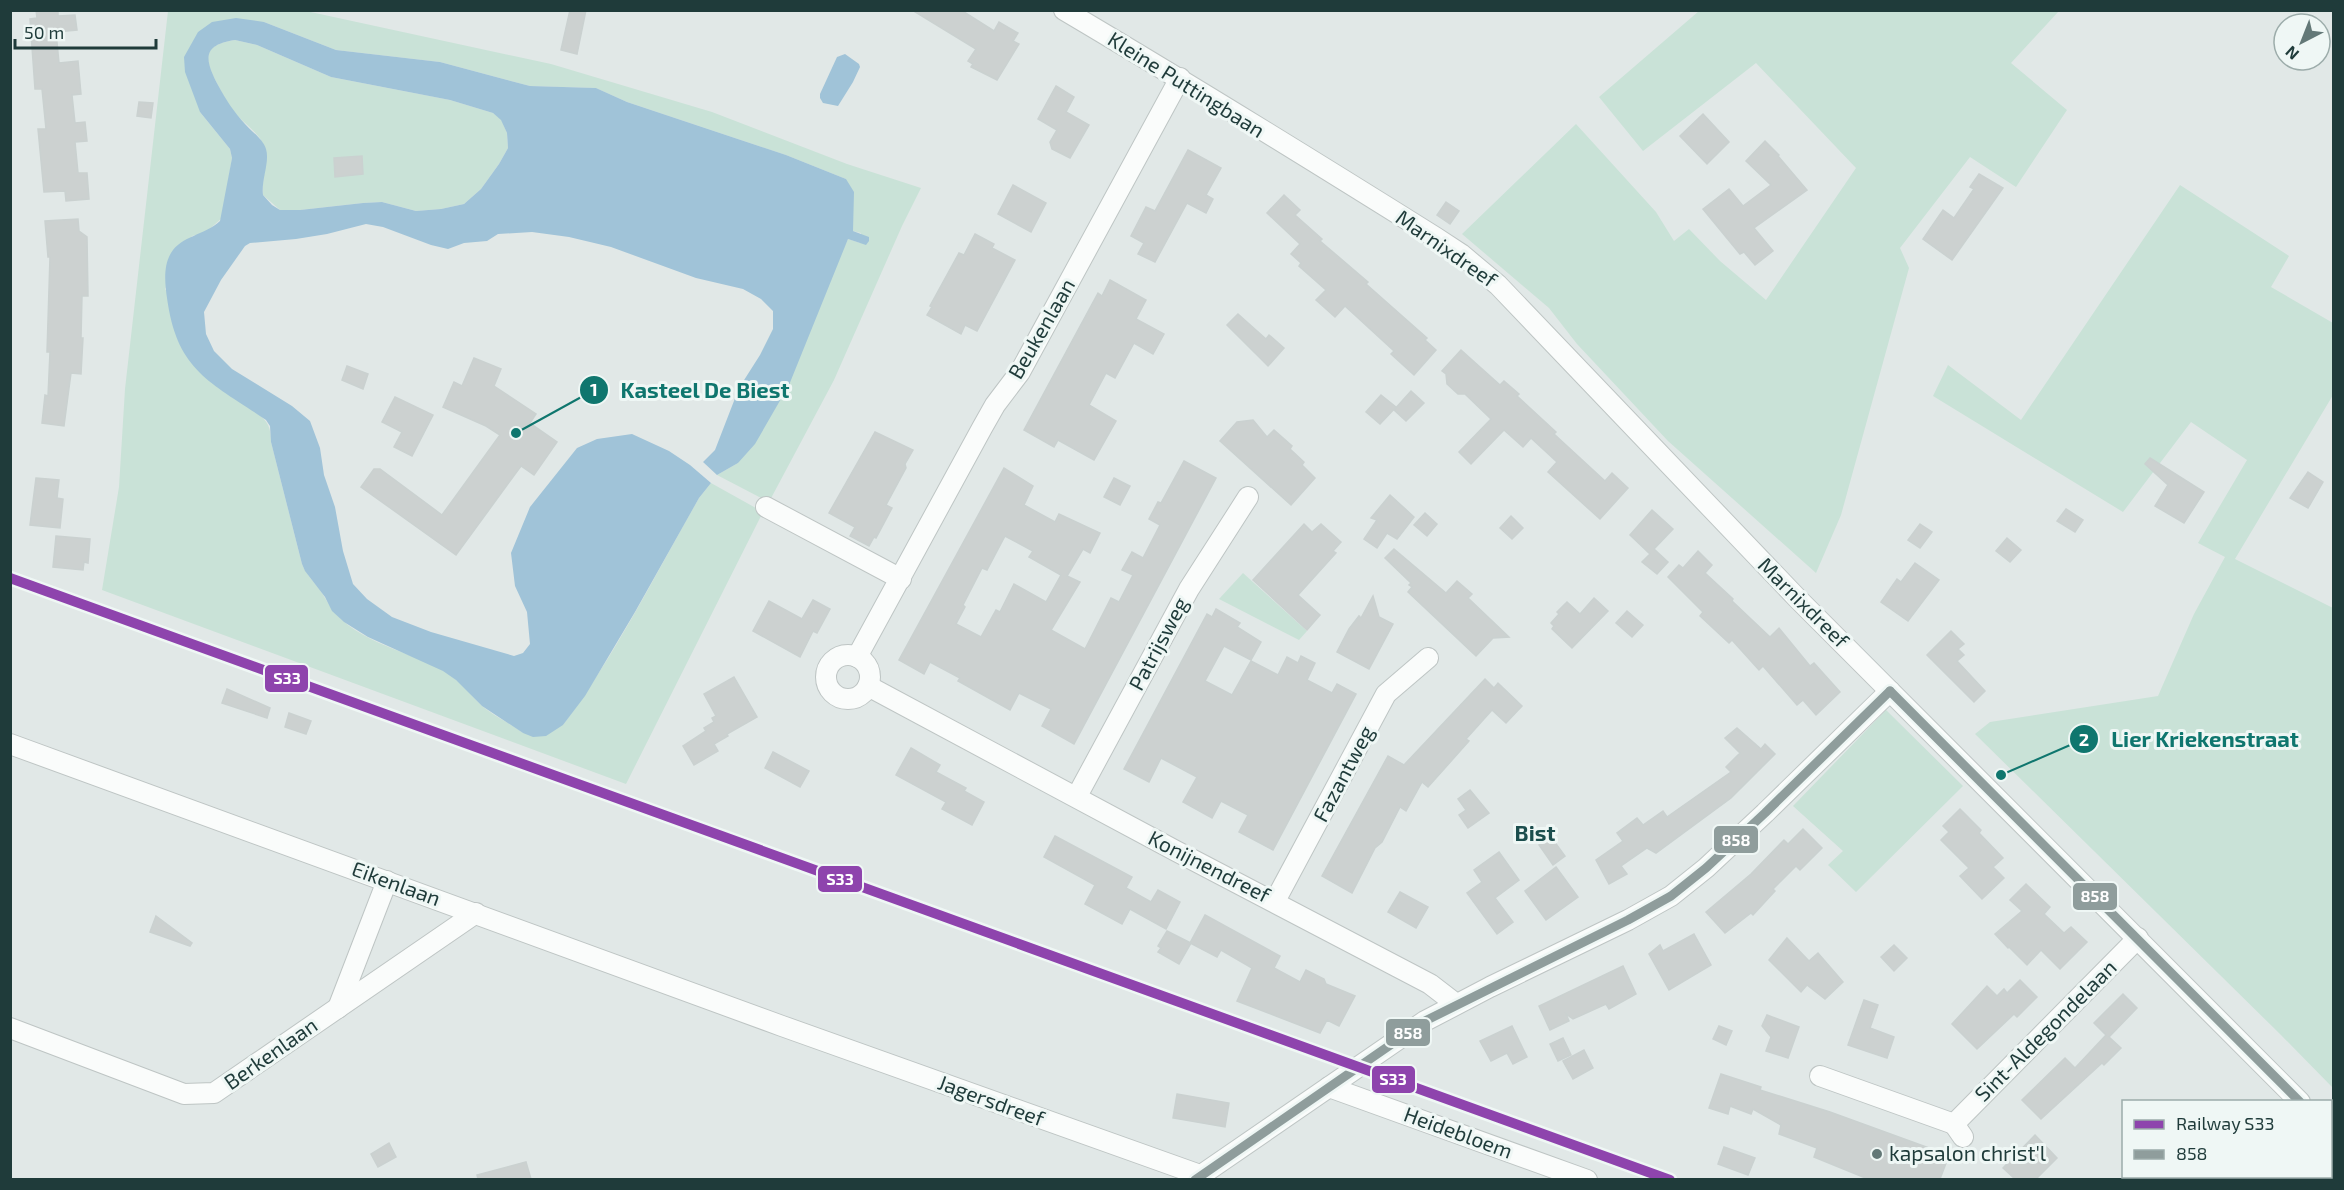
<svg xmlns="http://www.w3.org/2000/svg" width="2344" height="1190" font-family="'Exo 2',sans-serif">
<style>
.green{fill:#c9e2d7}
.water{fill:#a0c3d8;fill-rule:evenodd}
.building{fill:#ccd1d0;stroke:#cad1d0;stroke-width:1.5;fill-rule:evenodd}
.lines{fill:none;stroke-linecap:round;stroke-linejoin:round}
.minor-casing{stroke:#bec5c4;stroke-width:22}
.minor{stroke:#fafcfb;stroke-width:20}
.bus-1-casing{stroke:#eff7f5;stroke-width:14}
.bus-1{stroke:#8f9d9c;stroke-width:9}
.rail-1-casing{stroke:#eff7f5;stroke-width:15}
.rail-1{stroke:#8e44ad;stroke-width:10}
.poi-dot{fill:#637877;stroke:#eff7f5;stroke-width:2}
.labels{text-anchor:middle;stroke-width:6;stroke-linejoin:round;paint-order:stroke}
.street-label{font-size:21px;fill:#1f3b3a;stroke:#eff7f5}
.poi-label{font-size:21px;fill:#1f3b3a;stroke:#eff7f5;text-anchor:start}
.neighbourhood-label{font-size:22px;font-weight:bold;fill:#1b4d4d;stroke:#eff7f5}
.leader{fill:none;stroke:#0f766e;stroke-width:2}
.callout-dot{fill:#0f766e;stroke:#eff7f5;stroke-width:2}
.mark-label{font-size:18px;text-anchor:middle;font-weight:bold;fill:#fff}
.callout-label{font-size:22px;text-anchor:middle;font-weight:bold;fill:#0f766e;stroke:#eff7f5;stroke-width:6;stroke-linejoin:round;paint-order:stroke}
.line-badge{stroke:#eff7f5;stroke-width:2}
.badge-label{font-size:16px;text-anchor:middle;font-weight:bold;fill:#fff}
</style>
<rect width="100%" height="100%" fill="#e1e8e7"/>
<g class="green">
<path d="M168,11H306L551,64L712,112L847,164L921,188L902,226L834,380L769,502L717,475L738,463L848,239L860,243L861,233L853,231V213L846,179L786,155L627,102L596,88L530,86L440,62L336,50L264,22L198,32L200,112L230,149L232,158L222,218L205,233L192,236L165,289L257,413C268,421 271,428 271,442L302,564C307,577 319,586 325,598C348,642 404,648 444,671C459,680 469,693 481,705C493,716 510,723 523,733L563,725C616,654 655,575 699,498L711,483L763,512L626,784L102,590L119,487L125,389Z"/>
<path d="M1699,11H2059L2011,63L2067,110L2016,187L1970,157L1900,248L1909,268L1841,515L1816,573L1668,441L1577,344L1549,308L1462,234L1576,124L1656,212L1674,241L1689,229L1720,261L1766,300L1856,168L1756,63L1643,151L1599,97Z"/>
<path d="M235,40L257,45L331,77L450,100L493,113L501,119L507,133L508,148L499,164L481,189L464,204L441,209L416,211L382,202L363,203L300,210H280L263,195C261,177 271,157 261,140C254,129 240,120 232,110C226,102 222,93 218,85C204,59 201,45 235,40Z"/>
<path d="M2180,185L2289,256L2271,287L2333,323V395L2235,559L2333,608V1088L2281,1035L1975,734L1990,722L2158,696L2194,614L2225,557L2198,543L2247,460L2191,422L2123,512L1933,396L1948,365L2021,420Z"/>
<path d="M1243,573L1307,631L1299,640L1219,599Z"/>
<path d="M1886,710L1963,786L1856,892L1828,865L1843,851L1793,806Z"/>
</g>
<g class="water">
<path d="M236,18L264,22L336,50L440,62L530,86L596,88L627,102L786,155L846,179L854,192L853,231L869,237V241L866,245L848,239L789,385L755,444L738,463L717,475L703,462L715,450L739,388L760,355L773,329V311L761,299L743,289L696,278L611,247L569,237L532,232L498,234L487,241L464,243L448,249L431,245L383,227L366,224L327,234L296,239L250,243L245,246L221,280L204,312L206,334L214,351L232,369L292,406L310,421L320,448L324,475L335,507L343,551L353,584L367,599L392,617L431,632L514,656L523,653L530,644L527,612L515,586L511,553L530,507L577,448L597,439L632,434L669,451L690,465L711,483L699,498L635,612L585,696L563,725L546,736L533,737L523,733L482,706L456,680L443,671L368,637L344,622L332,611L325,597L305,571L302,564L271,442L270,426L266,420C211,382 177,372 167,298C165,284 163,266 171,253C181,236 205,235 220,221L232,158L230,149L200,112L185,72L184,57L198,32L212,22ZM235,40L257,45L331,77L450,100L493,113L501,120L507,133L508,148L499,164L481,189L464,204L441,209L416,211L382,202L363,203L300,210H280L272,205L263,195C261,180 270,162 266,149C263,139 251,131 245,124C234,112 226,100 218,85C205,60 201,45 235,40Z"/>
<path d="M845,54L859,64L860,67L853,82L838,106L823,103L820,98V94L837,57Z"/>
</g>
<g class="building">
<path d="M36,10H58V16L75,15L77,30L56,32L59,63L78,61L81,94L72,95L75,123L85,122L87,141L75,142L78,173H87L89,199L66,201L65,191L44,192L38,129H46L42,89H35L30,19L37,18Z"/>
<path d="M570,10H586L577,54L561,50Z"/>
<path d="M912,10H961L994,31L999,22L1018,33L1013,41L1019,44L997,80L971,67L973,64L968,61L976,49Z"/>
<path d="M1056,86L1074,97L1066,112L1089,125L1070,158L1052,149L1050,142L1057,130L1038,119Z"/>
<path d="M139,102L153,103L151,118L137,116Z"/>
<path d="M1703,114L1729,142L1707,164L1680,136Z"/>
<path d="M1765,141L1779,155L1778,156L1807,190L1754,228L1773,251L1755,265L1744,252L1740,254L1703,209L1729,189L1743,206L1771,185L1746,161Z"/>
<path d="M1188,150L1221,168L1206,195L1213,199L1206,213L1187,203L1155,262L1138,254L1144,243L1131,236L1146,207L1155,211Z"/>
<path d="M362,156L363,174L335,177L334,158Z"/>
<path d="M1979,174L2003,188L1952,260L1923,239L1943,210L1954,218L1974,189L1970,187Z"/>
<path d="M1013,185L1046,203L1031,232L998,214Z"/>
<path d="M1284,195L1300,210L1295,215L1322,239L1320,241L1368,282L1366,284L1427,338L1425,340L1436,350L1414,375L1391,354L1394,351L1345,306L1335,317L1316,300L1326,290L1299,266L1301,263L1291,254L1300,244L1267,213Z"/>
<path d="M1446,202L1459,211L1450,224L1437,215Z"/>
<path d="M78,219L79,231L87,237L88,296H82L81,338H83L81,374L71,373L64,426L42,423L45,395L48,396L50,352H47L50,257H48L45,221Z"/>
<path d="M975,234L994,244L992,248L1015,260L977,331L965,325L961,334L927,315L932,307L930,306L959,253L964,255Z"/>
<path d="M1110,280L1146,300L1136,319L1164,334L1153,354L1134,343L1115,378L1106,373L1089,405L1116,421L1094,460L1058,440L1054,447L1024,430L1098,293L1102,296Z"/>
<path d="M1238,314L1266,339L1269,335L1284,348L1268,366L1227,325Z"/>
<path d="M1461,350L1500,385L1504,381L1519,394L1517,396L1556,432L1554,434L1605,481L1612,473L1628,488L1600,519L1548,472L1557,462L1531,438L1523,447L1504,430L1471,464L1459,452L1491,419L1465,394H1458L1447,384L1446,374L1442,371Z"/>
<path d="M474,358L501,369L494,386L536,414L530,423L557,442L534,475L521,466L456,555L361,487L374,469H380L442,515L500,435L486,426L443,407L454,382L462,386Z"/>
<path d="M347,366L368,374L363,389L342,380Z"/>
<path d="M1411,391L1424,403L1406,421L1394,410Z"/>
<path d="M1381,395L1396,407L1380,424L1366,412Z"/>
<path d="M395,397L433,415L412,456L394,447L402,432L382,422Z"/>
<path d="M1253,420L1267,437L1274,430L1292,446L1290,449L1304,462L1302,465L1315,478L1291,505L1220,441L1237,422Z"/>
<path d="M875,432L913,450L905,464L906,468L886,505L892,508L876,538L874,537L869,546L850,536L855,527L829,513Z"/>
<path d="M2150,458L2204,492L2184,523L2155,506L2168,485L2145,464Z"/>
<path d="M1184,461L1216,478L1074,744L1042,726L1051,709L1019,693L1010,710L958,681L960,678L930,662L924,674L899,660L1004,468L1033,486L1024,505L1055,522L1059,514L1100,533L1090,553L1083,549L1067,576L1080,582L1051,630L1085,649L1111,598L1119,602L1133,575L1122,570L1132,552L1143,558L1160,525L1149,519L1158,502L1161,503ZM1005,536L1033,551L1029,557L1061,575L1046,602L1014,584L1000,612L996,610L981,637L956,624L965,607L963,605L982,568L987,570Z"/>
<path d="M2308,472L2323,482L2308,508L2290,498Z"/>
<path d="M36,478L59,480L57,498L63,499L60,528L30,525Z"/>
<path d="M1114,478L1130,486L1120,505L1104,497Z"/>
<path d="M1390,495L1414,517L1397,539L1387,533L1377,548L1364,539L1377,520L1371,518Z"/>
<path d="M2066,509L2083,520L2075,532L2057,521Z"/>
<path d="M1652,510L1673,529L1654,549L1668,562L1657,574L1642,562L1650,554L1630,535Z"/>
<path d="M1425,513L1437,524L1427,536L1414,525Z"/>
<path d="M1511,516L1523,528L1512,539L1500,528Z"/>
<path d="M1304,524L1312,532L1321,524L1341,542L1333,551L1336,553L1298,595L1320,615L1307,630L1253,580Z"/>
<path d="M1920,524L1932,532L1920,548L1908,540Z"/>
<path d="M56,536L90,539L88,563L84,562L83,570L53,567Z"/>
<path d="M2007,538L2021,550L2010,562L1996,551Z"/>
<path d="M1394,549L1446,593L1457,581L1472,594L1468,598L1509,637L1493,638L1476,656L1408,592L1412,587L1409,585L1411,583L1385,558Z"/>
<path d="M1698,551L1712,565L1705,573L1733,599L1732,601L1770,637L1779,628L1810,666L1814,663L1840,692L1816,715L1803,700L1797,705L1763,666L1759,670L1732,640L1729,643L1700,616L1703,612L1668,577L1679,565L1683,568Z"/>
<path d="M1915,563L1939,580L1908,621L1881,602L1897,579L1901,582Z"/>
<path d="M1373,596L1379,617L1393,624L1369,669L1337,652L1349,629L1359,616L1361,618Z"/>
<path d="M1594,598L1608,611L1572,648L1552,629L1554,626L1551,623L1559,614L1557,612L1567,602L1580,614Z"/>
<path d="M813,600L830,609L817,633L813,631L800,657L753,631L769,601L802,619Z"/>
<path d="M1216,609L1240,623L1237,627L1261,642L1251,660L1224,646L1205,681L1232,695L1251,661L1278,675L1287,657L1298,663L1301,656L1315,663L1307,680L1332,693L1337,684L1356,694L1273,850L1239,832L1248,815L1221,801L1212,818L1183,802L1197,777L1161,758L1149,782L1124,769L1207,614L1212,617Z"/>
<path d="M1627,611L1643,625L1632,637L1616,623Z"/>
<path d="M1951,631L1964,644L1958,649L1964,655L1957,661L1985,691L1974,702L1927,655Z"/>
<path d="M734,677L757,717L727,734L728,736L714,744L718,751L694,765L683,746L706,731L704,728L714,722L712,718L716,716L704,694Z"/>
<path d="M1485,679L1494,688L1498,683L1522,706L1506,723L1492,710L1466,739L1469,741L1428,787L1422,782L1406,811L1400,807L1382,842L1375,848L1352,893L1322,876L1388,756L1404,765Z"/>
<path d="M227,689L270,708L267,718L222,703Z"/>
<path d="M289,713L311,721L306,734L285,727Z"/>
<path d="M1737,728L1761,749L1765,744L1775,754L1731,798L1656,853L1647,848L1621,866L1627,874L1609,884L1596,860L1623,841L1617,833L1637,818L1643,825L1663,811L1667,817L1731,772L1726,767L1740,753L1725,738Z"/>
<path d="M911,748L940,765L936,772L966,788L964,791L984,802L972,825L942,809L946,802L896,775Z"/>
<path d="M773,752L809,771L800,787L765,768Z"/>
<path d="M1470,790L1489,813L1468,828L1459,815L1466,810L1458,799Z"/>
<path d="M1960,809L1981,830L1979,833L2003,858L1993,867L2004,878L1982,899L1960,876L1969,868L1941,840L1949,832L1943,826Z"/>
<path d="M1803,829L1822,848L1800,870L1796,866L1773,889L1775,891L1753,915L1751,913L1725,933L1706,912L1751,874L1784,840L1788,844Z"/>
<path d="M1055,836L1132,877L1126,888L1151,902L1158,890L1180,902L1166,929L1130,909L1122,924L1085,904L1095,885L1044,857Z"/>
<path d="M1551,837L1565,856L1553,865L1539,845Z"/>
<path d="M1499,852L1519,880L1495,898L1513,922L1497,934L1467,893L1482,882L1474,870Z"/>
<path d="M1556,867L1578,897L1546,920L1525,891Z"/>
<path d="M2026,884L2050,907L2044,914L2064,933L2071,927L2087,942L2060,969L2041,950L2027,965L2009,947L2008,948L1995,934L2022,911L2010,900Z"/>
<path d="M1400,892L1428,907L1416,928L1388,912Z"/>
<path d="M1205,915L1280,956L1274,968L1300,982L1306,970L1324,979L1326,984L1355,996L1339,1026L1327,1020L1320,1033L1237,1001L1252,968L1221,950L1217,957L1190,943Z"/>
<path d="M156,916L192,943L190,946L150,932Z"/>
<path d="M1167,931L1191,943L1179,964L1158,952L1161,948L1158,946Z"/>
<path d="M1694,934L1711,965L1669,990L1649,954L1660,945L1663,951Z"/>
<path d="M1787,938L1809,961L1818,953L1843,982L1825,999L1807,985L1801,992L1769,960Z"/>
<path d="M1894,945L1907,958L1894,971L1881,957Z"/>
<path d="M1623,966L1636,994L1609,1009L1606,1004L1573,1019L1566,1014L1569,1021L1550,1030L1539,1006Z"/>
<path d="M2020,980L2037,997L2017,1017L2014,1014L1977,1049L1952,1024L1987,986L1997,996L2004,989L2007,993Z"/>
<path d="M2123,994L2137,1008L2109,1037L2121,1048L2104,1065L2102,1063L2041,1119L2022,1100L2065,1058L2075,1068L2106,1035L2094,1023Z"/>
<path d="M1864,1000L1878,1005L1870,1028L1894,1037L1887,1058L1848,1045Z"/>
<path d="M1767,1015L1799,1027L1788,1058L1766,1051L1771,1037L1762,1026Z"/>
<path d="M1512,1026L1527,1057L1513,1064L1507,1053L1491,1061L1480,1041Z"/>
<path d="M1719,1026L1732,1031L1726,1045L1713,1039Z"/>
<path d="M1563,1038L1571,1055L1558,1061L1550,1044Z"/>
<path d="M1584,1050L1593,1068L1573,1079L1563,1061Z"/>
<path d="M1721,1074L1761,1087L1760,1090L1830,1112L1929,1148L1928,1151L1948,1158L1940,1179H1872L1863,1177L1814,1157L1817,1148L1779,1134L1781,1125L1753,1109L1751,1114L1730,1106L1728,1114L1709,1108Z"/>
<path d="M1177,1094L1229,1103L1225,1127L1173,1118Z"/>
<path d="M2035,1135L2057,1158L2036,1179H2015L2003,1168Z"/>
<path d="M389,1143L396,1157L378,1167L371,1154Z"/>
<path d="M1724,1147L1755,1158L1748,1175L1718,1164Z"/>
<path d="M526,1162L531,1179H478L477,1175Z"/>
</g>
<g class="lines">
<defs>
<g id="minor">
<path d="M1064,10C1189,84 1312,160 1435,237L1461,254L1498,285L1798,599L2300,1102"/>
<path d="M766,507L901,579"/>
<circle cx="848" cy="677" r="22"/>
<path d="M857,657L982,428L995,405L1020,372L1180,78"/>
<path d="M868,686L1176,851L1430,984L1456,1004"/>
<path d="M10,744L782,1026L1200,1175"/>
<path d="M1077,796L1189,589L1248,497"/>
<path d="M1275,901L1386,694L1428,658"/>
<path d="M338,1008L387,881"/>
<path d="M10,1028L184,1094L214,1093L476,913"/>
<path d="M1820,1076L1954,1124"/>
<path d="M1329,1087L1587,1180"/>
<path d="M2330,1133L2334,1136"/>
<path d="M1963,1137L1954,1124L2138,938"/>
<path d="M1194,1180L1425,1021L1490,987L1628,920L1671,896L1706,868L1765,813L1890,691"/>
<path d="M2313,1180L2314,1176"/>
</g>
</defs>
<use href="#minor" class="minor-casing"/>
<use href="#minor" class="minor"/>
<defs>
<g id="bus-1">
<path d="M1890,691L2300,1102"/>
<path d="M1195,1180L1425,1021L1628,920L1671,896L1706,868L1765,813L1890,691"/>
</g>
</defs>
<use href="#bus-1" class="bus-1-casing"/>
<use href="#bus-1" class="bus-1"/>
<defs>
<path id="rail-1" d="M10,578L1670,1180"/>
</defs>
<use href="#rail-1" class="rail-1-casing"/>
<use href="#rail-1" class="rail-1"/>
</g>
<circle class="poi-dot" cx="1877" cy="1154" r="6"/>
<g class="labels">
<g class="street-label">
<text transform="translate(1186 85) rotate(32)" y="7">Kleine Puttingbaan</text>
<text transform="translate(1446 249) rotate(35)" y="7">Marnixdreef</text>
<text transform="translate(1042 329) rotate(-60)" y="7">Beukenlaan</text>
<text transform="translate(1803 603) rotate(45)" y="7">Marnixdreef</text>
<text transform="translate(1159 644) rotate(-62)" y="7">Patrijsweg</text>
<text transform="translate(1344 774) rotate(-62)" y="7">Fazantweg</text>
<text transform="translate(1209 867) rotate(27)" y="7">Konijnendreef</text>
<text transform="translate(396 884) rotate(20)" y="7">Eikenlaan</text>
<text transform="translate(2046 1031) rotate(-45)" y="7">Sint-Aldegondelaan</text>
<text transform="translate(271 1054) rotate(-35)" y="7">Berkenlaan</text>
<text transform="translate(991 1101) rotate(20)" y="7">Jagersdreef</text>
<text transform="translate(1458 1133) rotate(20)" y="7">Heidebloem</text>
</g>
<g class="poi-label">
<text x="1889" y="1161">kapsalon christ'l</text>
</g>
<g class="neighbourhood-label">
<text x="1535" y="841">Bist</text>
</g>
</g>
<path class="leader" d="M516 433L594 390M2001 775L2084 739"/>
<g class="callout-dot">
<circle cx="516" cy="433" r="6"/>
<circle cx="2001" cy="775" r="6"/>
<circle cx="594" cy="390" r="15"/>
<circle cx="2084" cy="739" r="15"/>
</g>
<g class="mark-label">
<text x="594" y="396">1</text>
<text x="2084" y="746">2</text>
</g>
<g class="callout-label">
<text x="705" y="398">Kasteel De Biest</text>
<text x="2205" y="747">Lier Kriekenstraat</text>
</g>
<g class="line-badge">
<rect x="264" y="664" width="45" height="29" rx="6" fill="#8e44ad"/>
<rect x="1713" y="825" width="46" height="29" rx="6" fill="#8f9d9c"/>
<rect x="817" y="865" width="46" height="28" rx="6" fill="#8e44ad"/>
<rect x="2072" y="882" width="46" height="29" rx="6" fill="#8f9d9c"/>
<rect x="1385" y="1018" width="46" height="29" rx="6" fill="#8f9d9c"/>
<rect x="1371" y="1065" width="45" height="29" rx="6" fill="#8e44ad"/>
</g>
<g class="badge-label">
<text x="287" y="684">S33</text>
<text x="1736" y="846">858</text>
<text x="840" y="885">S33</text>
<text x="2095" y="902">858</text>
<text x="1408" y="1039">858</text>
<text x="1393" y="1085">S33</text>
</g>
<rect width="2344" height="1190" fill="none" stroke="#1f3b3a" stroke-width="24"/>
<rect x="2122" y="1100" width="210" height="78" fill="#eff7f5" stroke="#9cacaa" stroke-width="1.5"/>
<rect x="2134" y="1120" width="30" height="9" fill="#8e44ad" stroke="#9cacaa" stroke-width="1.5"/>
<text x="2176" y="1130" font-size="18" fill="#1f3b3a">Railway S33</text>
<rect x="2134" y="1150" width="30" height="9" fill="#8f9d9c" stroke="#9cacaa" stroke-width="1.5"/>
<text x="2176" y="1160" font-size="18" fill="#1f3b3a">858</text>
<g transform="translate(2302 42) rotate(222)"><circle r="28" fill="#eff7f5" stroke="#9cacaa" stroke-width="1.5"/>
<path d="M0-4.5L10 22L0 15L-10 22Z" fill="#637877"/>
<text y="-9" font-size="16" font-weight="bold" text-anchor="middle" fill="#1f3b3a">N</text>
</g>
<path d="M15 39v9h141v-9" fill="none" stroke="#1f3b3a" stroke-width="3"/>
<text x="24" y="39" font-size="18" fill="#1f3b3a" stroke="#eff7f5" stroke-width="4.5" paint-order="stroke">50 m</text>
</svg>
